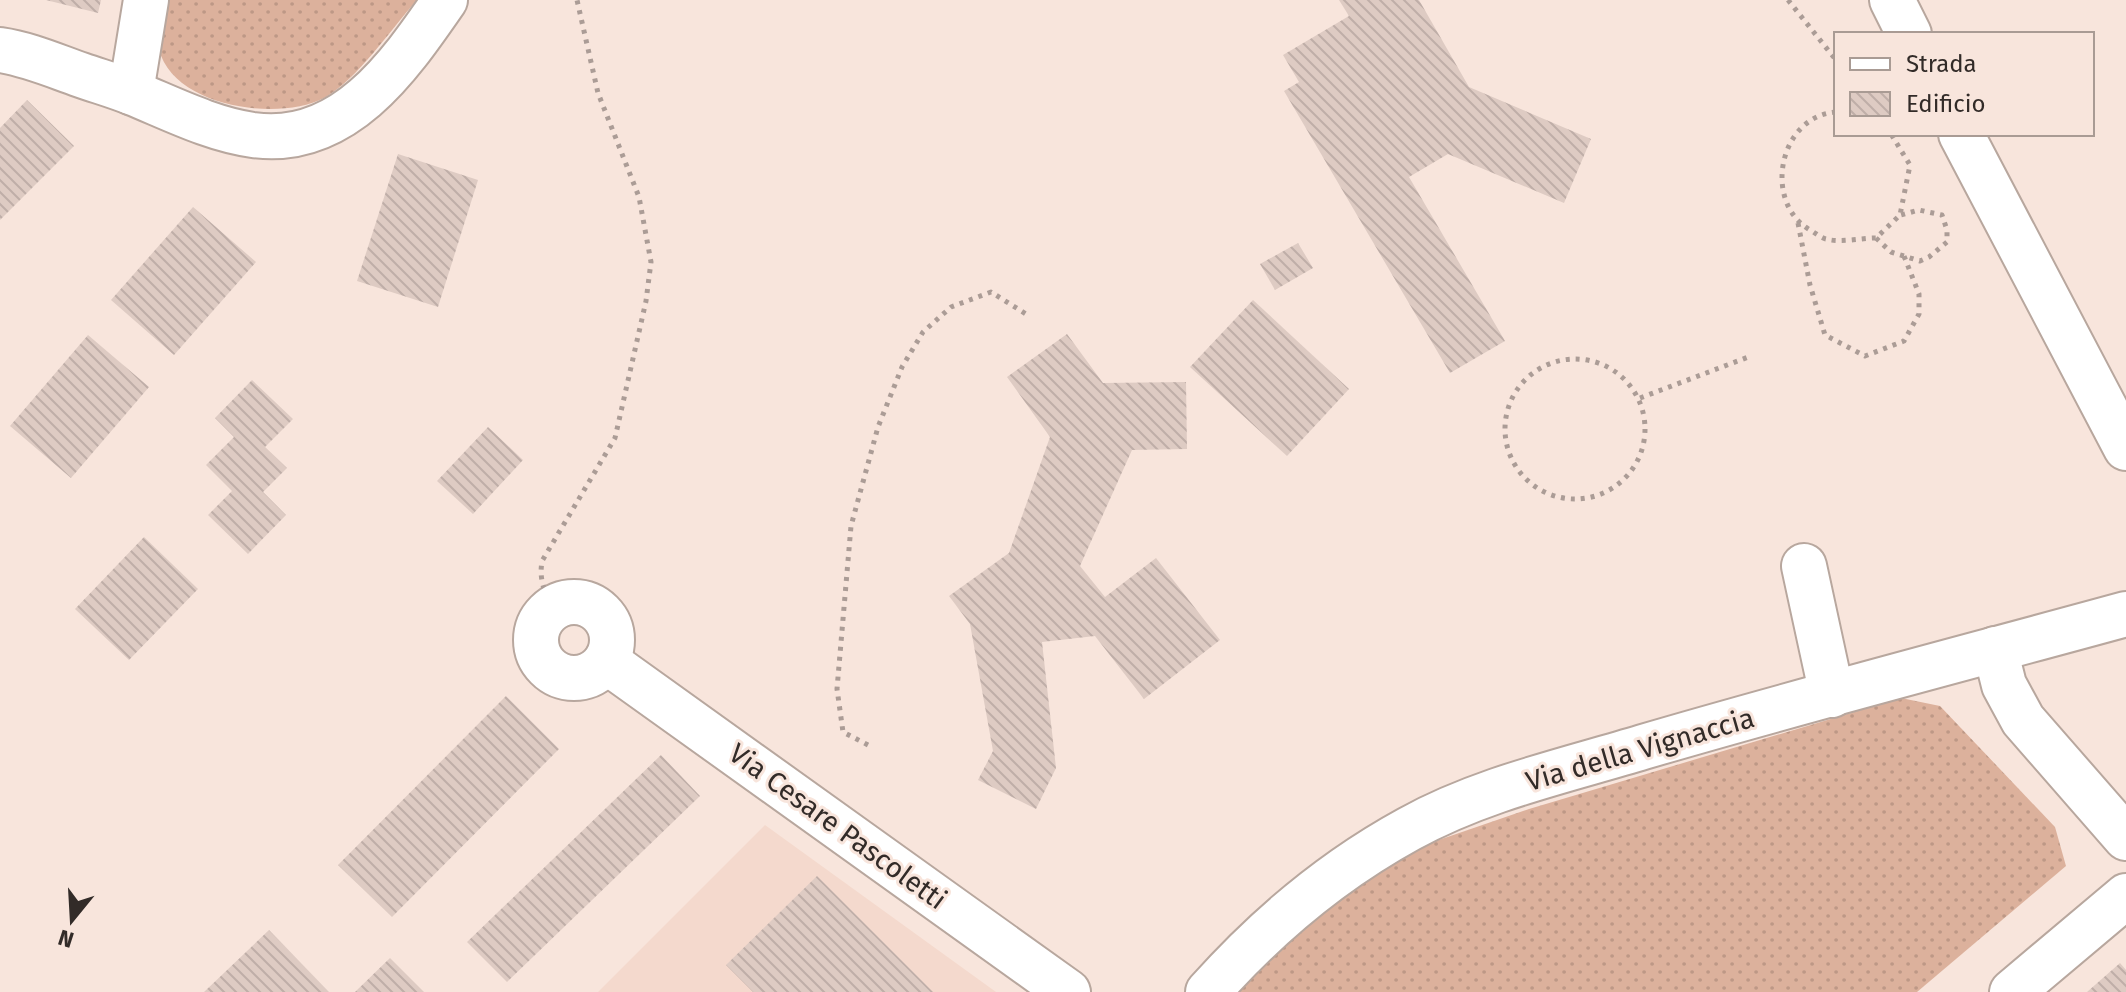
<svg xmlns="http://www.w3.org/2000/svg" width="2126" height="992" font-family="'Fira Sans',sans-serif">
<style>
.built{fill:#f4d9cd}
.grass{fill:url(#grass-dots)}
.building{fill:url(#building-back-hatch)}
.lines{fill:none;stroke-linecap:round;stroke-linejoin:round}
.minor-casing{stroke:#b8a79e;stroke-width:48}
.path{stroke:#ab9c96;stroke-width:5;stroke-dasharray:4 6;stroke-linecap:butt}
.minor{stroke:#fff;stroke-width:44}
.labels{text-anchor:middle;stroke-width:6;stroke-linejoin:round;paint-order:stroke}
.street-label{font-size:28px;fill:#322b28;stroke:#f8e5dc}
</style>
<defs>
<pattern id="grass-dots" width="8" height="8" patternUnits="userSpaceOnUse" patternTransform="scale(2)"><rect width="8" height="8" fill="#dcb19c"/><path d="M2 2h.1M6 6h.1" fill="none" stroke="#bd9886" stroke-width="1.8" stroke-linecap="round"/></pattern>
<pattern id="building-back-hatch" width="6" height="6" patternUnits="userSpaceOnUse" patternTransform="scale(2)"><rect width="6" height="6" fill="#decbc3"/><path d="M-1 5l2 2M0 0l6 6M5-1l2 2" fill="none" stroke="#bfaea8"/></pattern>
</defs>
<rect width="100%" height="100%" fill="#f8e5dc"/>
<path class="built" d="M765,825L996,992H598Z"/>
<g class="grass">
<path d="M162,0H417C391,29 357,80 324,98C278,122 173,107 159,49C155,35 161,14 162,0Z"/>
<path d="M1901,698L1940,706L2055,827L2066,866L1917,992H1237L1308,922L1398,854L1529,809Z"/>
</g>
<g class="building">
<path d="M46,0H101L98,13Z"/>
<path d="M1339,0H1419L1469,87L1591,139L1564,203L1448,154L1409,177L1505,341L1450,373L1284,91L1299,82L1283,55L1349,16Z"/>
<path d="M27,100L74,146L0,220V128Z"/>
<path d="M398,154L478,180L438,307L357,281Z"/>
<path d="M193,207L256,262L174,355L111,300Z"/>
<path d="M1298,243L1313,268L1275,290L1260,264Z"/>
<path d="M1253,300L1349,389L1287,456L1190,367Z"/>
<path d="M1067,334L1103,383L1186,382L1187,449L1132,450L1080,566L1105,597L1156,558L1220,640L1144,699L1095,636L1042,642L1056,768L1036,809L978,780L993,751L970,624L949,596L1009,553L1050,437L1007,377Z"/>
<path d="M88,335L149,387L71,478L10,426Z"/>
<path d="M252,380L293,419L265,447L287,468L263,492L286,515L248,554L208,515L232,491L206,465L234,437L215,418Z"/>
<path d="M488,427L523,460L473,514L437,481Z"/>
<path d="M144,537L198,589L129,660L75,609Z"/>
<path d="M506,696L559,749L392,917L338,865Z"/>
<path d="M661,755L700,796L507,982L467,942Z"/>
<path d="M817,876L933,992H753L726,965Z"/>
<path d="M269,930L329,992H204Z"/>
<path d="M390,958L424,992H355Z"/>
<path d="M2120,963L2126,970V992H2087Z"/>
</g>
<g class="lines">
<defs>
<g id="minor">
<path d="M1892,0L1909,34"/>
<path d="M0,50C28,54 55,66 81,75C98,81 116,86 133,93C172,109 211,129 253,135C344,148 400,65 445,0"/>
<path d="M131,92L146,0"/>
<path d="M1961,134L2126,448"/>
<path d="M1804,566L1832,695"/>
<circle cx="574" cy="640" r="38"/>
<path d="M1995,649L2004,685L2023,720L2126,838"/>
<path d="M606,661L1068,992"/>
<path d="M1208,992C1265,928 1334,870 1409,829C1481,789 1564,771 1643,747C1803,700 1965,658 2126,614"/>
<path d="M2012,992L2126,896"/>
</g>
</defs>
<use href="#minor" class="minor-casing"/>
<g class="path">
<path d="M1788,0L1836,60"/>
<path d="M1836,112C1779,116 1762,202 1810,230C1814,232 1821,238 1826,239C1840,243 1861,238 1876,238L1900,215L1910,165L1891,134"/>
<path d="M1798,223L1810,285L1825,335L1865,356L1904,341L1919,314V294L1904,256"/>
<path d="M1876,238L1891,252L1920,261L1929,257L1947,242V230L1942,215L1919,210L1901,215"/>
<circle cx="1575" cy="429" r="70"/>
<path d="M1640,398L1751,356"/>
<path d="M553,607C544,591 539,580 542,561L615,438L646,301L651,262L639,197L598,93L577,0"/>
<path d="M868,745L843,732L837,689L851,526L878,427L902,367L923,332L951,307L991,292L1026,314"/>
</g>
<use href="#minor" class="minor"/>
</g>
<g class="labels">
<g class="street-label">
<text transform="translate(1640 749) rotate(-16)" y="10">Via della Vignaccia</text>
<text transform="translate(838 826) rotate(36)" y="10">Via Cesare Pascoletti</text>
</g>
</g>
<rect x="1834" y="32" width="260" height="104" fill="#f8e5dc" stroke="#a99b94" stroke-width="2"/>
<rect x="1850" y="58" width="40" height="12" fill="#ffffff" stroke="#a99b94" stroke-width="2"/>
<text x="1906" y="72" font-size="24" fill="#322b28">Strada</text>
<rect x="1850" y="92" width="40" height="24" fill="url(#building-back-hatch)" stroke="#a99b94" stroke-width="2"/>
<text x="1906" y="112" font-size="24" fill="#322b28">Edificio</text>
<g transform="translate(72 920) rotate(198)" stroke="#f8e5dc" stroke-width="6" paint-order="stroke">
<path d="M0-6L14 30L0 20L-14 30Z" fill="#322b28"/>
<text y="-12" font-size="22" font-weight="bold" text-anchor="middle" fill="#322b28">N</text>
</g>
</svg>
